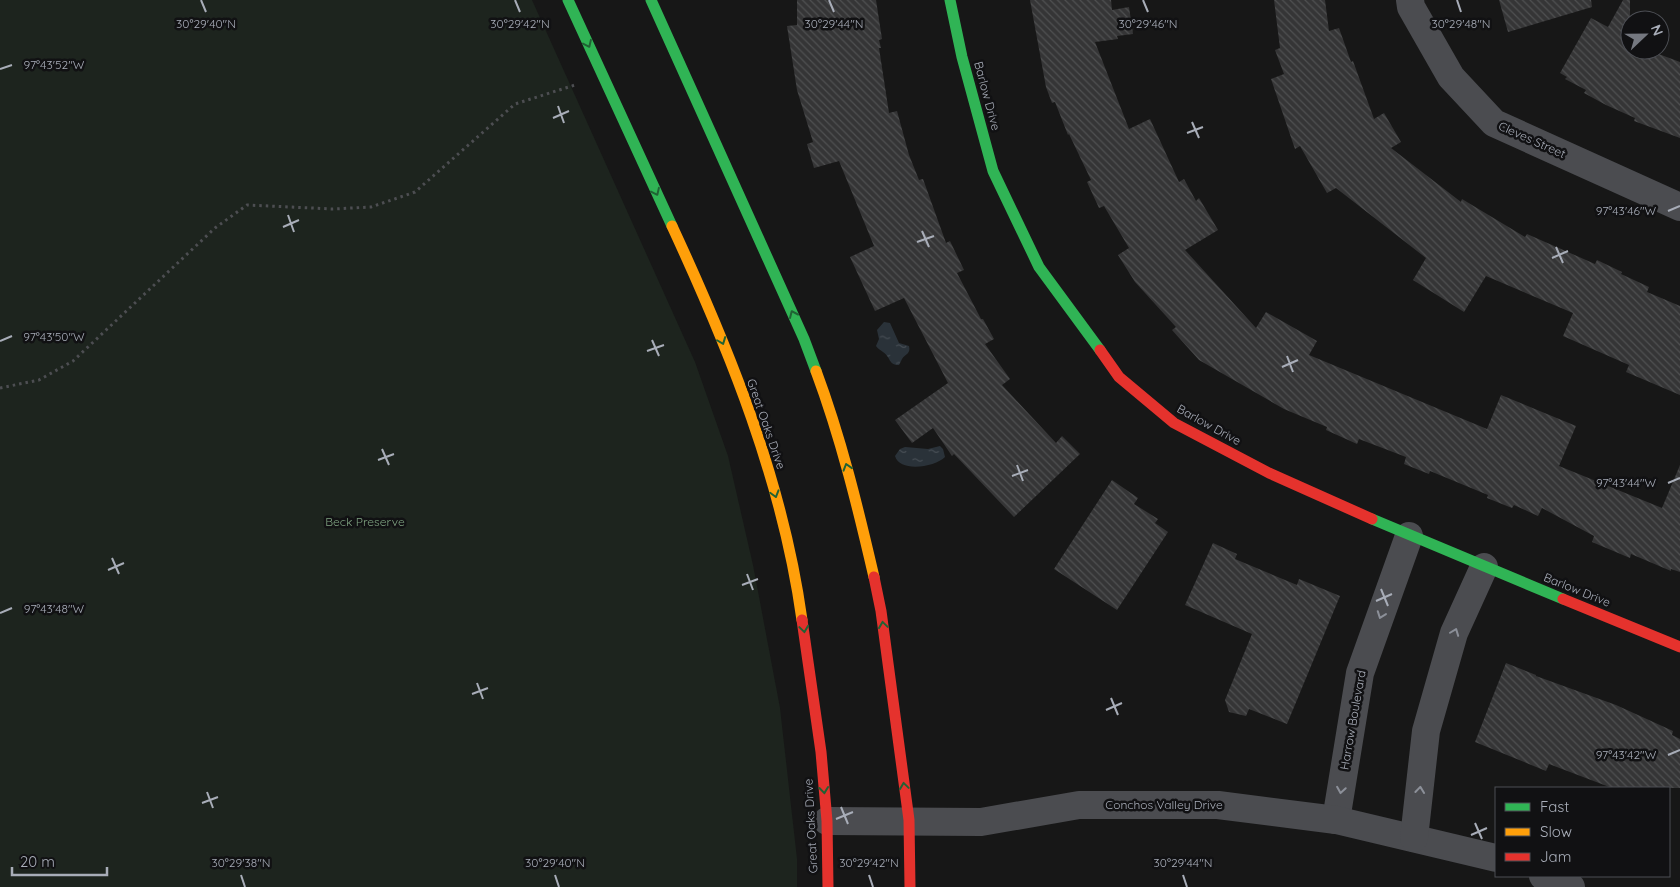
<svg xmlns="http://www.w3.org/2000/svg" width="1680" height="887" font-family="Quicksand,sans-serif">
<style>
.park{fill:#1d241e}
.water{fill:url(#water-ripples)}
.building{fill:url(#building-back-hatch)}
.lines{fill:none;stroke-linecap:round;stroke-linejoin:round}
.path{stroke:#4d4e52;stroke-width:3;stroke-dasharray:2.5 4;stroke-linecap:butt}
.street{stroke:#4b4c50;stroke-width:28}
.fast{stroke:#30b455;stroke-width:11}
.slow{stroke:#ff9f0a;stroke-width:11}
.jam{stroke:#e5322d;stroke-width:11}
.oneway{stroke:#206234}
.oneway2{stroke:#8c9099}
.ticks{fill:none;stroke:#a8adb8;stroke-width:2}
.labels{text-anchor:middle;stroke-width:5;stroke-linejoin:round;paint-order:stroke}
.street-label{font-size:12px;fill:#a8adb8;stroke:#111113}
.park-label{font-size:12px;fill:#7fa381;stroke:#111113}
.ticks-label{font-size:12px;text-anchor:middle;fill:#a8adb8;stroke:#111113;stroke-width:5;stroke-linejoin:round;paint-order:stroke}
</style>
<defs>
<pattern id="water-ripples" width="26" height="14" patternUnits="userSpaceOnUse" patternTransform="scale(1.25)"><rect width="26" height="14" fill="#2a3239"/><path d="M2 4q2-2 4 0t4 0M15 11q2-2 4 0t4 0" fill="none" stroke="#464d54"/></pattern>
<pattern id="building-back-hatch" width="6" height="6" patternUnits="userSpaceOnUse" patternTransform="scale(1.25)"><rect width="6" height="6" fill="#353536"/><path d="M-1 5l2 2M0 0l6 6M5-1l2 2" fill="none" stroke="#4f5051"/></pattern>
</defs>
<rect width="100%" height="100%" fill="#171717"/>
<path class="park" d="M0,0H532L695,362L728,456L753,565L780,708L797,859V887H0Z"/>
<g class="water">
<path d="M884,322L890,323L899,343L909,346C911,354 905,354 902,359C901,361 900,363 899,365C888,365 891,357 883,352C881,350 878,349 876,346L879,339L877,330Z"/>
<path d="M940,446L943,449L945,457C935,467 900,473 895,456L900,449L905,447L928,449Z"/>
</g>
<g class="building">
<path d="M797,0H876L882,39L879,40L881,48H879L889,113L897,111L909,155L919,180L923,179L946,243L950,241L964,270L957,273L981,319H983L994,339L985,344L1010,379L1002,385L1056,443L1062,436L1080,454L1014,517L954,454L952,456L933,428L912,443L895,420L948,383L904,298L875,311L850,257L874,246L839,161L814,168L807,144L813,142L797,90L787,26L797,25Z"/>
<path d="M1030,0H1111L1112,10L1129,7L1133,34L1117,36L1118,39L1095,42L1129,129L1150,119L1179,182L1184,179L1196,201L1199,198L1218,230L1185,250L1256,328L1266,312L1317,341L1309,355L1487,429L1501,395L1576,426L1559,466L1662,508L1680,465V572L1671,569V571L1631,554L1630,558L1592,542L1594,536L1542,508L1538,516L1514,505L1512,508L1487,498L1488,495L1430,471L1429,474L1404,464L1406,457L1359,439L1357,444L1326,430L1327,427L1284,409L1199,360L1172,330L1176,327L1135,282L1118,255L1129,248L1104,206L1099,208L1087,182L1091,180L1069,134L1068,135L1055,102L1052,103L1046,87Z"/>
<path d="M1274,0H1325L1329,31L1339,28L1351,62L1353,61L1374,119L1384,113L1401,142L1391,148L1461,202L1462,199L1525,237L1527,234L1595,264L1597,260L1622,272L1621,274L1649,287L1647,292L1680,306V395L1626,372L1629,365L1563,336L1573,313L1486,276L1464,312L1413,280L1426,258L1336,188L1327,193L1300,146L1295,149L1271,79L1284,74L1275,50L1280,48Z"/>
<path d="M1499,0H1591L1592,7L1508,32Z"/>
<path d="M1623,0H1630V50H1648L1680,62V138L1634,121L1635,118L1606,105L1584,93L1586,90L1565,79L1567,77L1560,73L1591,18L1608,27Z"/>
<path d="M1112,480L1138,498L1134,504L1158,519L1155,523L1168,532L1117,610L1054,569Z"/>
<path d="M1213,543L1237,554L1235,559L1297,585L1299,579L1340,596L1287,724L1249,709L1246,716L1229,712L1225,700L1252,634L1185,605Z"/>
<path d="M1506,663L1536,675V676L1616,705L1673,731L1672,735L1680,739V788H1612L1549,764L1546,771L1475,742Z"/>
</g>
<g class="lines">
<path class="path" d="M0,388L39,380L73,361L215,228L247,205L333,209L371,207L415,192L515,104L575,85"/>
<g class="street">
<path d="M1410,0L1411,7L1451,77L1494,123L1680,207"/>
<path d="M1336,820L1360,673L1409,536"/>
<path d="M827,821L981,822L1079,805H1218L1336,820L1496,858"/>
<path d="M1414,838L1426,731L1454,633L1484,567"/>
<path d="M1543,876L1571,887"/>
</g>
<g class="fast">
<path d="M568,0L672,226"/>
<path d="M651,0L804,339L816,371"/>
<path d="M950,0L962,57L993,171L1039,267L1100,350"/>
<path d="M1372,519L1563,599"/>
</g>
<g class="slow">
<path d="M672,226C730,351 783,482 802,620"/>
<path d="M816,371C841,438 858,508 874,577"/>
</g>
<g class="jam">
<path d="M1100,350L1119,377L1174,423L1269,473L1372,519"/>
<path d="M874,577L881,611L909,820L910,887"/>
<path d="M1563,599L1680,647"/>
<path d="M802,620L821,752L827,821L828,887"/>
</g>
</g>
<defs><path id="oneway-chevron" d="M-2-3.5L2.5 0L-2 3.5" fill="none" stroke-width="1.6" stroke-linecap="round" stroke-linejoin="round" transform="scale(1.25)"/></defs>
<g class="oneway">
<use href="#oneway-chevron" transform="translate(588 44) rotate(65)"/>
<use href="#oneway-chevron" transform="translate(656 192) rotate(65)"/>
<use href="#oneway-chevron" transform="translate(793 314) rotate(-114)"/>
<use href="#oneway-chevron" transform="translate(722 341) rotate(69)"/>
<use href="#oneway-chevron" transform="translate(847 467) rotate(-107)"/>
<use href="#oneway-chevron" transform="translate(775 494) rotate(74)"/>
<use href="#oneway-chevron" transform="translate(883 625) rotate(-98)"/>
<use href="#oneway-chevron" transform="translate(804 629) rotate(82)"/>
<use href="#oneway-chevron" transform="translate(904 786) rotate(-98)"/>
<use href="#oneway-chevron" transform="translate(824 790) rotate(84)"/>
</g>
<g class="oneway2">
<use href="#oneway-chevron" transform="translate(1381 615) rotate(110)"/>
<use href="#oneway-chevron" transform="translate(1455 632) rotate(-69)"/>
<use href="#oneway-chevron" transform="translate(1341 790) rotate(99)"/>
<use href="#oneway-chevron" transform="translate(1420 790) rotate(-84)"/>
</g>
<path class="ticks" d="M201,0L206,12M515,0L520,12M829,0L834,12M1143,0L1148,12M1457,0L1461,12M0,69L12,65M558,106L564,123M553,118L569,111M1192,122L1199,138M1187,133L1203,127M1668,211L1680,206M288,215L294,232M283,227L299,220M922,231L929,247M917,242L934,236M1556,247L1563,263M1552,258L1568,251M652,340L659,356M0,341L12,336M647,351L664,345M1287,356L1293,372M1282,367L1298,360M382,449L389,465M378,460L394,454M1017,465L1023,481M1012,476L1028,470M1668,483L1680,478M112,558L119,574M108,570L124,563M747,574L753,590M742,585L758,579M1381,589L1388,606M1376,601L1392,594M0,613L12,608M477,683L483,699M472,694L488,688M1111,698L1118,715M1106,710L1122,703M1668,755L1680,750M207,792L213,808M202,803L218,797M841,807L848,824M836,819L853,812M1475,823L1482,839M1471,835L1487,828M241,875L245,887M555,875L559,887M869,875L873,887M1183,875L1187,887"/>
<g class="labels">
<g class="street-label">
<text transform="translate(987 96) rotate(75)" y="4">Barlow Drive</text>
<text transform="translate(1532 140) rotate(24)" y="4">Cleves Street</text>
<text transform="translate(766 424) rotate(71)" y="4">Great Oaks Drive</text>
<text transform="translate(1209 425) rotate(29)" y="4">Barlow Drive</text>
<text transform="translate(1577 590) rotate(22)" y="4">Barlow Drive</text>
<text transform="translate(1353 720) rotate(-80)" y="4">Harrow Boulevard</text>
<text x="1164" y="809">Conchos Valley Drive</text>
<text transform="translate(811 826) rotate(-93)" y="4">Great Oaks Drive</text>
</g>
<g class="park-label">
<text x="365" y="526">Beck Preserve</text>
</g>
</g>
<g class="ticks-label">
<text x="206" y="28">30°29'40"N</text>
<text x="520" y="28">30°29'42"N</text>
<text x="834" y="28">30°29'44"N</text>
<text x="1148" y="28">30°29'46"N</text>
<text x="1461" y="28">30°29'48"N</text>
<text x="54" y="69">97°43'52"W</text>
<text x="1626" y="215">97°43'46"W</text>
<text x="54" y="341">97°43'50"W</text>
<text x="1626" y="487">97°43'44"W</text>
<text x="54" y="613">97°43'48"W</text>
<text x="1626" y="759">97°43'42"W</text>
<text x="241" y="867">30°29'38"N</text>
<text x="555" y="867">30°29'40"N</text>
<text x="869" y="867">30°29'42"N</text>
<text x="1183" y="867">30°29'44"N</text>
</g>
<rect x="1495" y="787" width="175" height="90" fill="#111113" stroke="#4d4f55"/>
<rect x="1505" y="803" width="25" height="8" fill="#30b455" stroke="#4d4f55"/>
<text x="1540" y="812" font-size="15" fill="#a8adb8">Fast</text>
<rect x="1505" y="828" width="25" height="8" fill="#ff9f0a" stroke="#4d4f55"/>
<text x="1540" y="837" font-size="15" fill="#a8adb8">Slow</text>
<rect x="1505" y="853" width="25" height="8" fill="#e5322d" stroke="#4d4f55"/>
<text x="1540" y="862" font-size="15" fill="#a8adb8">Jam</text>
<g transform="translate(1645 35) rotate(68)"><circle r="24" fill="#111113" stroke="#4d4f55"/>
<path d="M0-4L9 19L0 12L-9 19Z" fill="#757880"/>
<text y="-8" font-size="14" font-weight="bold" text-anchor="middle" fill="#a8adb8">N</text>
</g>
<path d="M12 867v8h95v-8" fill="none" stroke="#a8adb8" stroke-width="2.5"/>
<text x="20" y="867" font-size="15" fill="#a8adb8" stroke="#111113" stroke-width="4" paint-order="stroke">20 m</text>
</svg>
